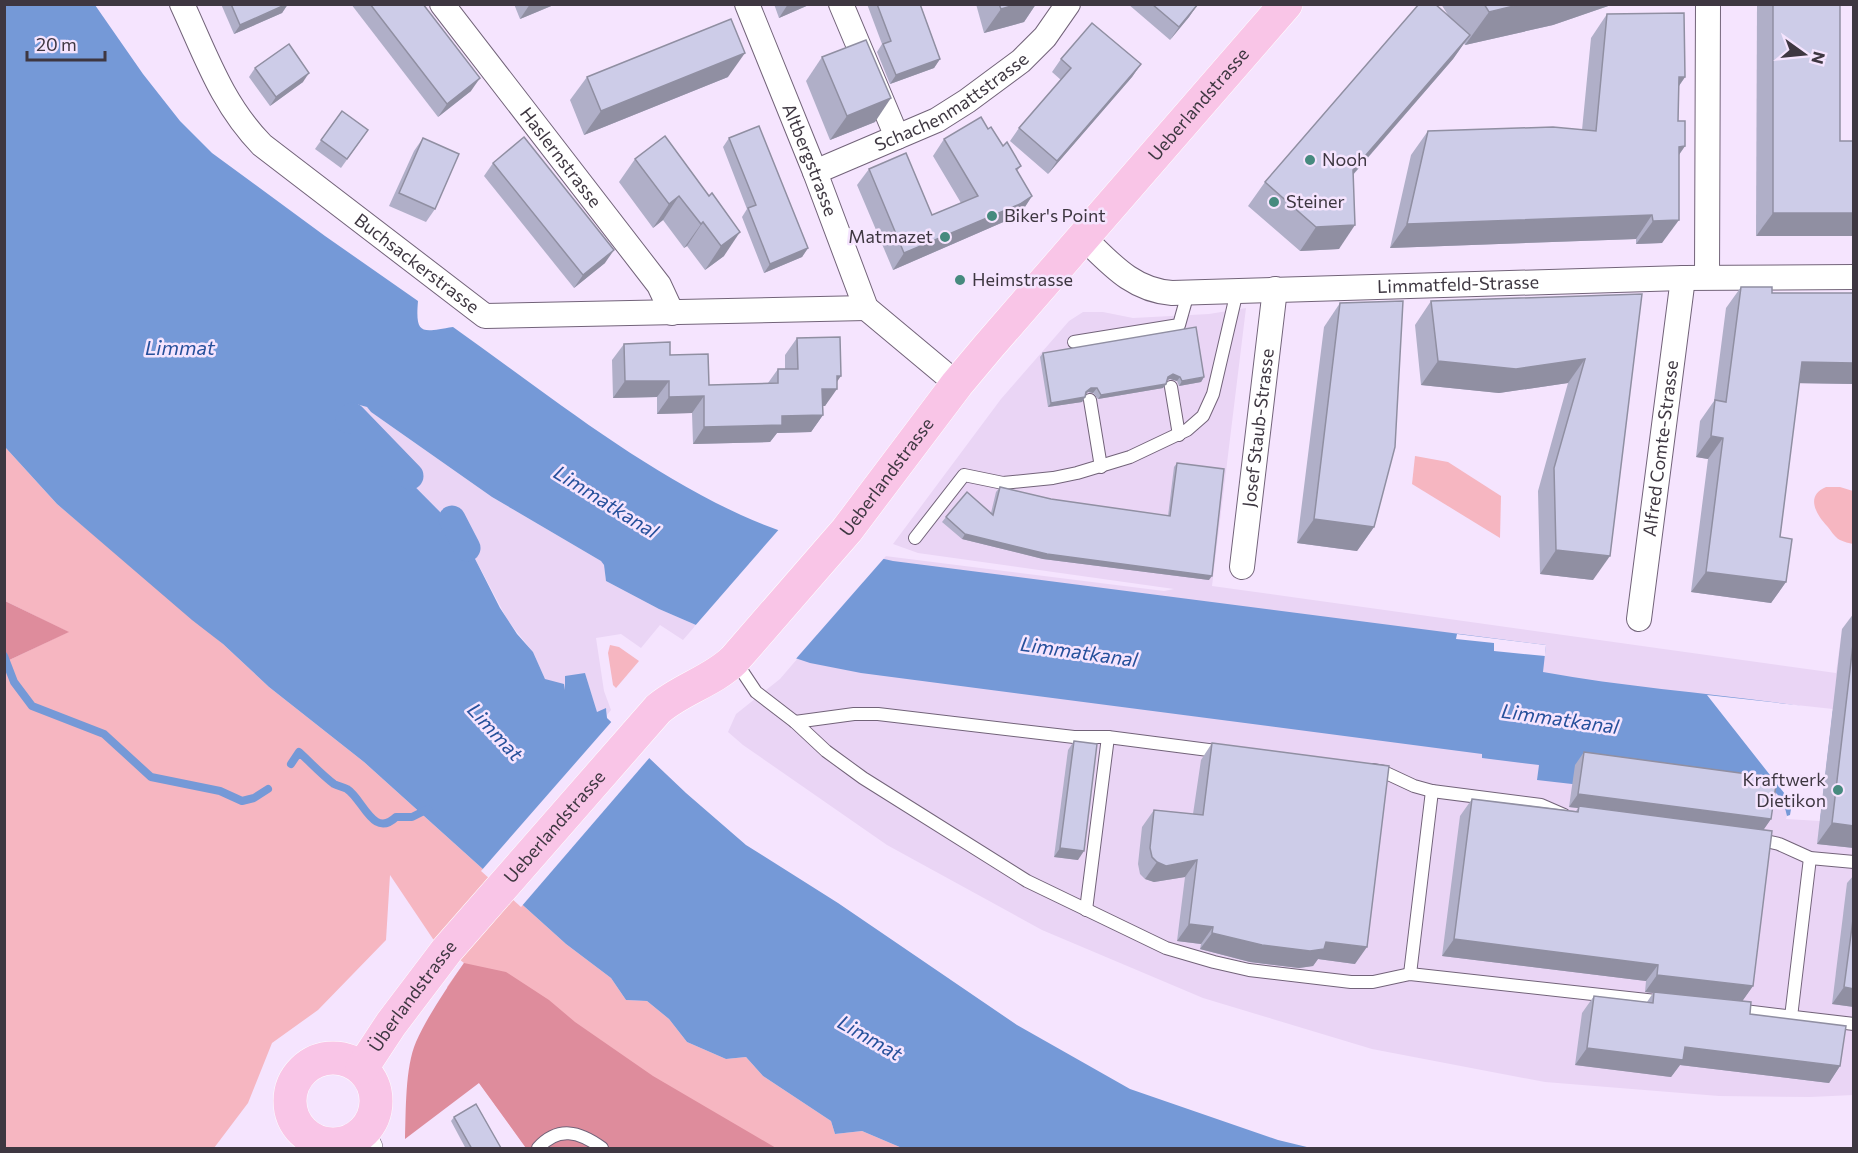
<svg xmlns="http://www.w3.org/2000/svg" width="1858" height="1153" font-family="Commissioner,sans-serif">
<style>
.built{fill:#ead5f5}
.green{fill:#f6b6c1}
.forest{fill:#de8c9c}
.water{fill:#7599d7}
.pier{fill:#f5e4fe}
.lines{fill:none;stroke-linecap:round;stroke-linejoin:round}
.stream{stroke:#7599d7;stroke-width:8}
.canal{stroke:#7599d7;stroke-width:27}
.service-casing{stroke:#726379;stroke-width:14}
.minor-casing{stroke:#726379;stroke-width:26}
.secondary-casing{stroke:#726379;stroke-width:34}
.primary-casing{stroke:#fff;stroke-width:34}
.service{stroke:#fff;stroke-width:12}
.minor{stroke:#fff;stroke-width:24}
.secondary{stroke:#fff;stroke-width:33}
.primary{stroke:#f9c5e7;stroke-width:33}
.wall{fill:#b0afc8}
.shaded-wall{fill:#908fa2}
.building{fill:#cdcce8;stroke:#908fa2;stroke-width:1.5}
.poi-dot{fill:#468a7e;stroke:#f5e4fe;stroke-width:2}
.labels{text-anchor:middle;stroke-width:5;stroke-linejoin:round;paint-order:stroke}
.street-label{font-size:18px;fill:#3e3741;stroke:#f5e4fe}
.poi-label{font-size:18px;fill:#3e3741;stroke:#f5e4fe;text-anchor:start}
.water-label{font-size:20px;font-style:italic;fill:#26509b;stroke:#f5e4fe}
</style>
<rect width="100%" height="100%" fill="#f5e4fe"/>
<g class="built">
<path d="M1246,308L1212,586L1836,673L1842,629L1853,631V1095L1810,1097L1719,1096L1545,1082L1372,1049L1203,998L1042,930L887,845L743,745L728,732L736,714L780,679L885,556L1164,591L1174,589L918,553L893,544L1001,399L1069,321L1083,312H1103L1133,318L1209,314Z"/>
<path d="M352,403L367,407L371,412L492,497L601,561L604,565L606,581L659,609L696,625L683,640L660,625L641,648L621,634L596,638L604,691L611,710L607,715V710L597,713L585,673L566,683V690L559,684L545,679L533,652L508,621L469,547L465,549L451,529L449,521L344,415L345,408Z"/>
</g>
<g class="green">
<path d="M5,447L57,504L223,644L269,687L364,762L566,944L611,978L626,1000L647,1001L669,1019L687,1042L726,1059L746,1057L763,1076L831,1121L835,1134L862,1131L902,1148H526L479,1083L447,987L464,963L433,939L390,875L386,940L318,1010L272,1043L248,1103L214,1148H5V662L68,632L5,601Z"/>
<path d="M1415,456L1448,462L1501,496L1500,538L1412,484Z"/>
<path d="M1826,487H1840L1853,491V544C1849,543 1844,542 1840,540C1834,537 1831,530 1827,526C1816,514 1805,496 1826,487Z"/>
<path d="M610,645L619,647L639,661L616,688L613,685L608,653Z"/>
</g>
<g class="forest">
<path d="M5,601L69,632L5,662Z"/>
<path d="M464,963L506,972L549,1000L575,1022L653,1076L776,1148H526L479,1083L405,1139C406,1112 405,1067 416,1042C428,1015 447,988 464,963Z"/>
</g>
<path class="water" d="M5,5H95L143,74L180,121L212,153L325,236L418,301C415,336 422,332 453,327C546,393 637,467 741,515C789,537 842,549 893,561L1546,645L1543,672C1646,691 1751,695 1853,715V819L1787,816L1783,800L1774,791L1572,784L1537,780L1539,765L1482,758V754L861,673L810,663L696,625L659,609L606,581L604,565L601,561L492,497L371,412L367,407L352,403L345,408L344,415L449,521L451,529L465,549L469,547L500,608L517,634L533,652L545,679L564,684L565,690V676L585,673L597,712L606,708L607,718L686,793L746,845L838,903L1017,1025L1130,1089L1278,1140L1311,1148H902L862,1131L835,1134L831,1121L763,1076L746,1057L726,1059L687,1042L669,1019L647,1001L626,1000L611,978L566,944L364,762L269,687L223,644L192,620L57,504L5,447Z"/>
<g class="pier">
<path d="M781,527L886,556L794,661L694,627Z"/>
<path d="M1457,634L1546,645L1545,656L1494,651V643L1456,639Z"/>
<path d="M1707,695L1833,709L1820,821L1786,819L1787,816L1790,815L1792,803Z"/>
<path d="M613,720L651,756L521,907L481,871Z"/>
</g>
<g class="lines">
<g class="stream">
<path d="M4,656L14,682L32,706L104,734L151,777L220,791L242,801L254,798L268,789"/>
<path d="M291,764L299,752C310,762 322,775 334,784C338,786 343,787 347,789C363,799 373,839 396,817H412L428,809"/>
</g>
<g class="canal">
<path d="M349,420L352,416L410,476"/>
<path d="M452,519L467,548"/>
</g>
<defs>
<g id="service">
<path d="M1074,342L1179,325L1188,293"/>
<path d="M1171,387L1179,435"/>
<path d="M1090,400L1101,467"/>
<path d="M915,538L964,475L1003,483L1053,478L1077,473L1130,457L1187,430L1203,416L1213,394L1237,291"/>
<path d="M736,662L756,692L795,722L826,751L863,778L1027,881L1166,948L1214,962L1249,970L1351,982H1373L1410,974L1665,1002"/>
<path d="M795,722L854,714H878L1074,737H1108L1224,752"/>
<path d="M1372,770L1384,772L1414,786L1432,791L1541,805L1564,815"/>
<path d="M1757,839L1779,844L1810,858L1854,862"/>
<path d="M1086,910L1108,737"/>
<path d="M1410,974L1432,791"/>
<path d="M1736,1010L1854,1024"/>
<path d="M1791,1017L1810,858"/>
<path d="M538,1148C558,1126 579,1131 602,1148"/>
</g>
<g id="minor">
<path id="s1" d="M182,4C206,56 222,104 262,145L485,316L866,308"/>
<path id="s2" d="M442,4L659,285L672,313"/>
<path id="s3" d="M747,4L815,172L866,308L957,384"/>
<path d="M841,4L897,137"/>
<path id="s4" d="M815,172L937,120L967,101L1021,61L1045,37L1068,4"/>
<path id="s5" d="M1083,237C1110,263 1132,290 1172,293L1683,278L1854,277"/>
<path d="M1707,277L1708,4"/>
<path id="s6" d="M1242,567L1275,289"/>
<path id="s7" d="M1639,619L1683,278"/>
</g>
<path id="secondary" d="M359,1136L366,1148"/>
<g id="primary">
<circle cx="333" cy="1101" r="43"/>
<path id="s8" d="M362,1068L391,1024L447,950L658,709C681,689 713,681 734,660L847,530L957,384L988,347L1286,4"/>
</g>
</defs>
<use href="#service" class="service-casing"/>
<use href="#minor" class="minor-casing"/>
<use href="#secondary" class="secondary-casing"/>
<use href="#primary" class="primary-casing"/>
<use href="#service" class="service"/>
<use href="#minor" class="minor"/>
<use href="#secondary" class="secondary"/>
<use href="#primary" class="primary"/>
</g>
<g class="wall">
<path d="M221,4H288L282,13L234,34Z"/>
<path d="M351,4H423L471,91L438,117Z"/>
<path d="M514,4H556L520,19Z"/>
<path d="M774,4H811L779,18Z"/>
<path d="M867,4H920L940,59L934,68L890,84L877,52L882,44Z"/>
<path d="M976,4H1036L1024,22L984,33Z"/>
<path d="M1128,4H1198L1189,17L1170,40Z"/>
<path d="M1441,4H1614L1553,25L1465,45L1464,43L1453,59L1353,175L1339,249L1300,251L1248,206L1265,182L1448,15Z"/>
<path d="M1757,4H1840V141L1756,236Z"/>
<path d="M1607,14L1685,77L1679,86L1678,121L1685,146L1679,155L1662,243L1636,244V239L1390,248L1411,155L1428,131L1582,130L1591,38Z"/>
<path d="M822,57L875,122L830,140L806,81Z"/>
<path d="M1061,59L1141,64L1132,77L1048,174L1010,141L1019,128L1061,80L1052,72Z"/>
<path d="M255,68L303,82L270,106L249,77Z"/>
<path d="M587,77H728L584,135L570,100Z"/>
<path d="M342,111L368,130L341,168L315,149Z"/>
<path d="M988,129L1021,166L1017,171L1032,196L1021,213L1008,220L893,270L857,185L869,169L932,215L961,203L933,156L944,139Z"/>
<path d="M423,138L435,209L426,222L389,206L414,151Z"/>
<path d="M729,138L808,248L802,257L764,273L742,217L747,209L723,147Z"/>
<path d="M635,159L709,196L724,256L705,270L687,246L684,248L663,220L653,228L619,182Z"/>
<path d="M493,163L605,263L574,288L484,176Z"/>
<path d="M1741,287L1772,293H1854V384L1799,383L1780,537L1786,582L1771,603L1691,592L1708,459L1696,457L1700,421L1714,401L1726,308Z"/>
<path d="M1642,294L1593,580L1540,574L1538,491L1568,383L1499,393L1421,385L1415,325L1431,301Z"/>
<path d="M1340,303L1374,527L1357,551L1297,543L1324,327Z"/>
<path d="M797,338L837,382L825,406H823V415L811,432L777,433L770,442L693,444L692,413L657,414V397L613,398L612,360L624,344L670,355L709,385L768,383L778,369H785V355Z"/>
<path d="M1043,353L1204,377L1201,382L1179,386L1177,381L1170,379L1167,380L1163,388L1098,399L1093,393L1088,392L1085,394V397L1082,402L1048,407L1040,357Z"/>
<path d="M1177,463L1209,580L1043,559L962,539L942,522L946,517L991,513L996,492L1000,487L1051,499L1168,516L1174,467Z"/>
<path d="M1854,613V848L1817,844L1842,629Z"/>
<path d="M1074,741L1078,860L1054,857L1068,750Z"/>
<path d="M1212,743L1355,964L1318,959L1313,966L1299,968L1250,962L1200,949L1201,944L1177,941L1185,877L1154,882L1145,879L1140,874L1138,864L1142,827L1154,810L1193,814L1201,760Z"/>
<path d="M1584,752L1771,819L1763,830L1753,986L1742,1001L1750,1014L1840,1066L1829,1083L1680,1065L1671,1077L1575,1065L1582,1013L1594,996L1647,1002L1653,993L1645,992L1646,981L1442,956L1460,816L1472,799L1576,811L1578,808L1569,807L1575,765Z"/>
<path d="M1854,875V1007L1832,1004L1847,883Z"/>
<path d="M454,1117L501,1148L466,1149L451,1121Z"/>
</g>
<g class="shaded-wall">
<path d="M288,4L282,13L234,34L240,25Z"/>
<path d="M530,4H556L520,19Z"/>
<path d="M788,4H811L779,18Z"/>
<path d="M1018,4H1036L1024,22L984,33L1001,9Z"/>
<path d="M1198,4L1189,17L1170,40L1179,27Z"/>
<path d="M1522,4H1614L1553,25L1465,45L1489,12Z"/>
<path d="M1470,35L1453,59L1336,194L1353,170Z"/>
<path d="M745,53L728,77L584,135L601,111Z"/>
<path d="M940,59L934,68L890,84L896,75Z"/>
<path d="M1141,64L1132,77L1048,174L1057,161Z"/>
<path d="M309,73L303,82L270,106L276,97Z"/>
<path d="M1679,77H1685L1669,100Z"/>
<path d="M480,78L471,91L438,117L447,104Z"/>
<path d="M891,98L875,122L830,140L847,116Z"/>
<path d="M1685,146L1668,170L1679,147Z"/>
<path d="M679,196L663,220L653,228L669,204Z"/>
<path d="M1032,196L1021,213L1008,220L893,270L904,253Z"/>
<path d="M1773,213H1854V236H1756Z"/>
<path d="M1652,215L1636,239L1390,248L1407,224Z"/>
<path d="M1679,220L1662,243L1636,244L1653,221Z"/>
<path d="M703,222L687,246L684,248L701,224Z"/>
<path d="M1355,225L1339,249L1300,251L1316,227Z"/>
<path d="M740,232L724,256L705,270L721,246Z"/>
<path d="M808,248L802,257L764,273L770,264Z"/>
<path d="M614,250L605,263L574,288L583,275Z"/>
<path d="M1585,359L1568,383L1499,393L1421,385L1438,361Z"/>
<path d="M1802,362L1854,363V384L1787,383Z"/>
<path d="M1173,374L1180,377L1177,381L1170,379L1165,381L1168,377Z"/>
<path d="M837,376H841L832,389H837L825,406H810L822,389Z"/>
<path d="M1204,377L1201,382L1179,386L1182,381Z"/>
<path d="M625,381H669L657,397L613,398Z"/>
<path d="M1166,384L1163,388L1098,399L1101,395Z"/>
<path d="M1091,388H1097L1093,393L1088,392L1083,397L1086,392Z"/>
<path d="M704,396L692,413L657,414L669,397Z"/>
<path d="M1085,397L1082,402L1048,407L1051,403Z"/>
<path d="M823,415L811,432L777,433L770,442L693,444L704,427L782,416Z"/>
<path d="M1711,436L1723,438L1708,459L1696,457Z"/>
<path d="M1314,519L1374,527L1357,551L1297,543Z"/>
<path d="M965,534L1212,576L1209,580L1043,559L962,539Z"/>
<path d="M1556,550L1610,556L1593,580L1540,574Z"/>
<path d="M1706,572L1786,582L1771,603L1691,592Z"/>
<path d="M1578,794L1771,819L1762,832L1579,806L1578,808L1569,807Z"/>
<path d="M1832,823L1854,826V848L1817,844Z"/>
<path d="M1060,848L1084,851L1078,860L1054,857Z"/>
<path d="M1197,860L1185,877L1154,882L1145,879L1157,862Z"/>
<path d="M1189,924L1213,927L1201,944L1177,941Z"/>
<path d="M1212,933L1326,942L1367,947L1355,964L1318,959L1313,966L1299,968L1250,962L1200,949Z"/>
<path d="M1454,939L1658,965L1646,981L1442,956Z"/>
<path d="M1657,975L1753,986L1741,1003L1654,992L1653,993L1645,992Z"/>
<path d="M1844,987L1854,989V1007L1832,1004Z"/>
<path d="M1685,1047L1840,1066L1829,1083L1680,1065L1671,1077L1575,1065L1587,1048Z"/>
</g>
<g class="building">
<path d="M231,4H287L240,25Z"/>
<path d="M370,4H423L480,78L447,104Z"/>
<path d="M877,4H920L940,59L896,75L883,44L891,41Z"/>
<path d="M999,4H1018L1001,9Z"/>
<path d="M1152,4H1198L1179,27Z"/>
<path d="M1419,4H1435L1470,35L1353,170L1355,225L1316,227L1265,182Z"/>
<path d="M1484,4H1522L1489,12Z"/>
<path d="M1773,4H1840V141H1854V213H1773Z"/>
<path d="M1684,13L1685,77H1679L1678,121H1685V146L1679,147V220L1653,221L1652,215L1407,224L1428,131L1553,127L1596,131L1607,14Z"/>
<path d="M731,19L745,53L601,111L587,77Z"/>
<path d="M1092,23L1141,64L1057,161L1019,128L1071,68L1061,59Z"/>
<path d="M866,40L891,98L847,116L822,57Z"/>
<path d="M289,44L309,73L276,97L255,68Z"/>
<path d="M342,111L368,130L347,159L321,140Z"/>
<path d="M981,117L988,129L991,127L1003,146L1007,142L1021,166L1016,169L1032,196L1020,204L904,253L869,169L906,153L932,215L978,196L944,139Z"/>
<path d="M759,126L808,248L770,264L748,208L756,205L729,138Z"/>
<path d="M665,136L709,196L712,193L740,232L721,246L703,222L701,224L679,196L669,204L635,159Z"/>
<path d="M524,137L614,250L583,275L493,163Z"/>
<path d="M423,138L459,154L435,209L399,193Z"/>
<path d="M1741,287H1772V293H1854V363L1802,362L1780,537L1792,539L1786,582L1706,572L1723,438L1711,436L1715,400L1726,402Z"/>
<path d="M1642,294L1610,556L1556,550L1554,468L1585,359L1516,369L1438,361L1431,301Z"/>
<path d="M1403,301L1395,447L1374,527L1314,519L1340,303Z"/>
<path d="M1196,327L1204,377L1182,381L1180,377L1173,374L1168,377L1166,384L1101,395L1097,388H1091L1086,392L1085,397L1051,403L1043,353Z"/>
<path d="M840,337L841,376H837V389H822L823,415L782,416V425L704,427V396L669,397V381H625L624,344L670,342V355L708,354L709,385L778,383V369H798L797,338Z"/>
<path d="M1177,463L1224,469L1212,576L1047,554L965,534L946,517L967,492L993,515L1000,487L1051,499L1170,516Z"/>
<path d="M1854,636V826L1832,823Z"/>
<path d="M1074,741L1097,744L1084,851L1060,848Z"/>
<path d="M1212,743L1389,766L1367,947L1326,942L1324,949L1310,951L1262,945L1212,933L1213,927L1189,924L1197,860L1166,866L1157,862L1152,857L1150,848L1154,810L1203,815Z"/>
<path d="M1584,752L1777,778L1771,819L1578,794Z"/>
<path d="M1472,799L1578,812L1579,806L1772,831L1753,986L1657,975L1658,965L1454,939Z"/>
<path d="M1854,912V989L1844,987Z"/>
<path d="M1654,992L1751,1002L1750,1014L1846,1026L1840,1066L1685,1047L1683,1060L1587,1048L1594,996L1653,1003Z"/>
<path d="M476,1104L501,1148L500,1149H472L454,1117Z"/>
</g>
<g class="poi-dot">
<circle cx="1310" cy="160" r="6"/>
<circle cx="1274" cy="202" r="6"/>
<circle cx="992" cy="216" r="6"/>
<circle cx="945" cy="237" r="6"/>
<circle cx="960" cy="280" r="6"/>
<circle cx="1838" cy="790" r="6"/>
</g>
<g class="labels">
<g class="street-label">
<text dy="6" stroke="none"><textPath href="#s4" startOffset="154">Schachenmattstrasse</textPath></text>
<text dy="6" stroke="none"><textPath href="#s8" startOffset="1281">Ueberlandstrasse</textPath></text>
<text dy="6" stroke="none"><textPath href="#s2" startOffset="194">Haslernstrasse</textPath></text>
<text dy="6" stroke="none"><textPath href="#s3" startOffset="168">Altbergstrasse</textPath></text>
<text dy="6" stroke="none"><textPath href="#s1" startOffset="358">Buchsackerstrasse</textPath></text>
<text dy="6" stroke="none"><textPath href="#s5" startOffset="394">Limmatfeld-Strasse</textPath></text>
<text dy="6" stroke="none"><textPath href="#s6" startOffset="140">Josef Staub-Strasse</textPath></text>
<text dy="6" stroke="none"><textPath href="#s7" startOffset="172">Alfred Comte-Strasse</textPath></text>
<text dy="6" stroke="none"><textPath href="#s8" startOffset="795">Ueberlandstrasse</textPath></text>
<text dy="6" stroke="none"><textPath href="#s8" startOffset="309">Ueberlandstrasse</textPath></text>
<text dy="6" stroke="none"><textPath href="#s8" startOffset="88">Überlandstrasse</textPath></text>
</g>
<g class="poi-label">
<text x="1322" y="166">Nooh</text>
<text x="1286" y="208">Steiner</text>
<text x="1004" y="222">Biker's Point</text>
<text x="933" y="243" text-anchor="end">Matmazet</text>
<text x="972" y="286">Heimstrasse</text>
<text x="1826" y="786" text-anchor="end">Kraftwerk<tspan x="1826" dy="21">Dietikon</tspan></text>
</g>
<g class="water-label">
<text x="180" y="355">Limmat</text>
<text transform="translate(606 502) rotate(32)" y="7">Limmatkanal</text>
<text transform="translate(1079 652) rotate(8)" y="7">Limmatkanal</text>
<text transform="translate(1560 719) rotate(8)" y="7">Limmatkanal</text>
<text transform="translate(495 732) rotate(47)" y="7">Limmat</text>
<text transform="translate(870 1038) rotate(30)" y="7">Limmat</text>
</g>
</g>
<rect width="1858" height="1153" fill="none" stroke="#3e3741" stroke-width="12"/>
<g transform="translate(1804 54) rotate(105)" stroke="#f5e4fe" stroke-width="4.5" paint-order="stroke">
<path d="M0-4.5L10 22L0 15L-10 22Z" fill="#3e3741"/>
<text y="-9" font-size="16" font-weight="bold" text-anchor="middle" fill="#3e3741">N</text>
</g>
<path d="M27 51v9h78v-9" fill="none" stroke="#3e3741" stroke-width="3"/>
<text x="36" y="51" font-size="18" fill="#3e3741" stroke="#f5e4fe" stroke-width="4.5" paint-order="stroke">20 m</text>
</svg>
